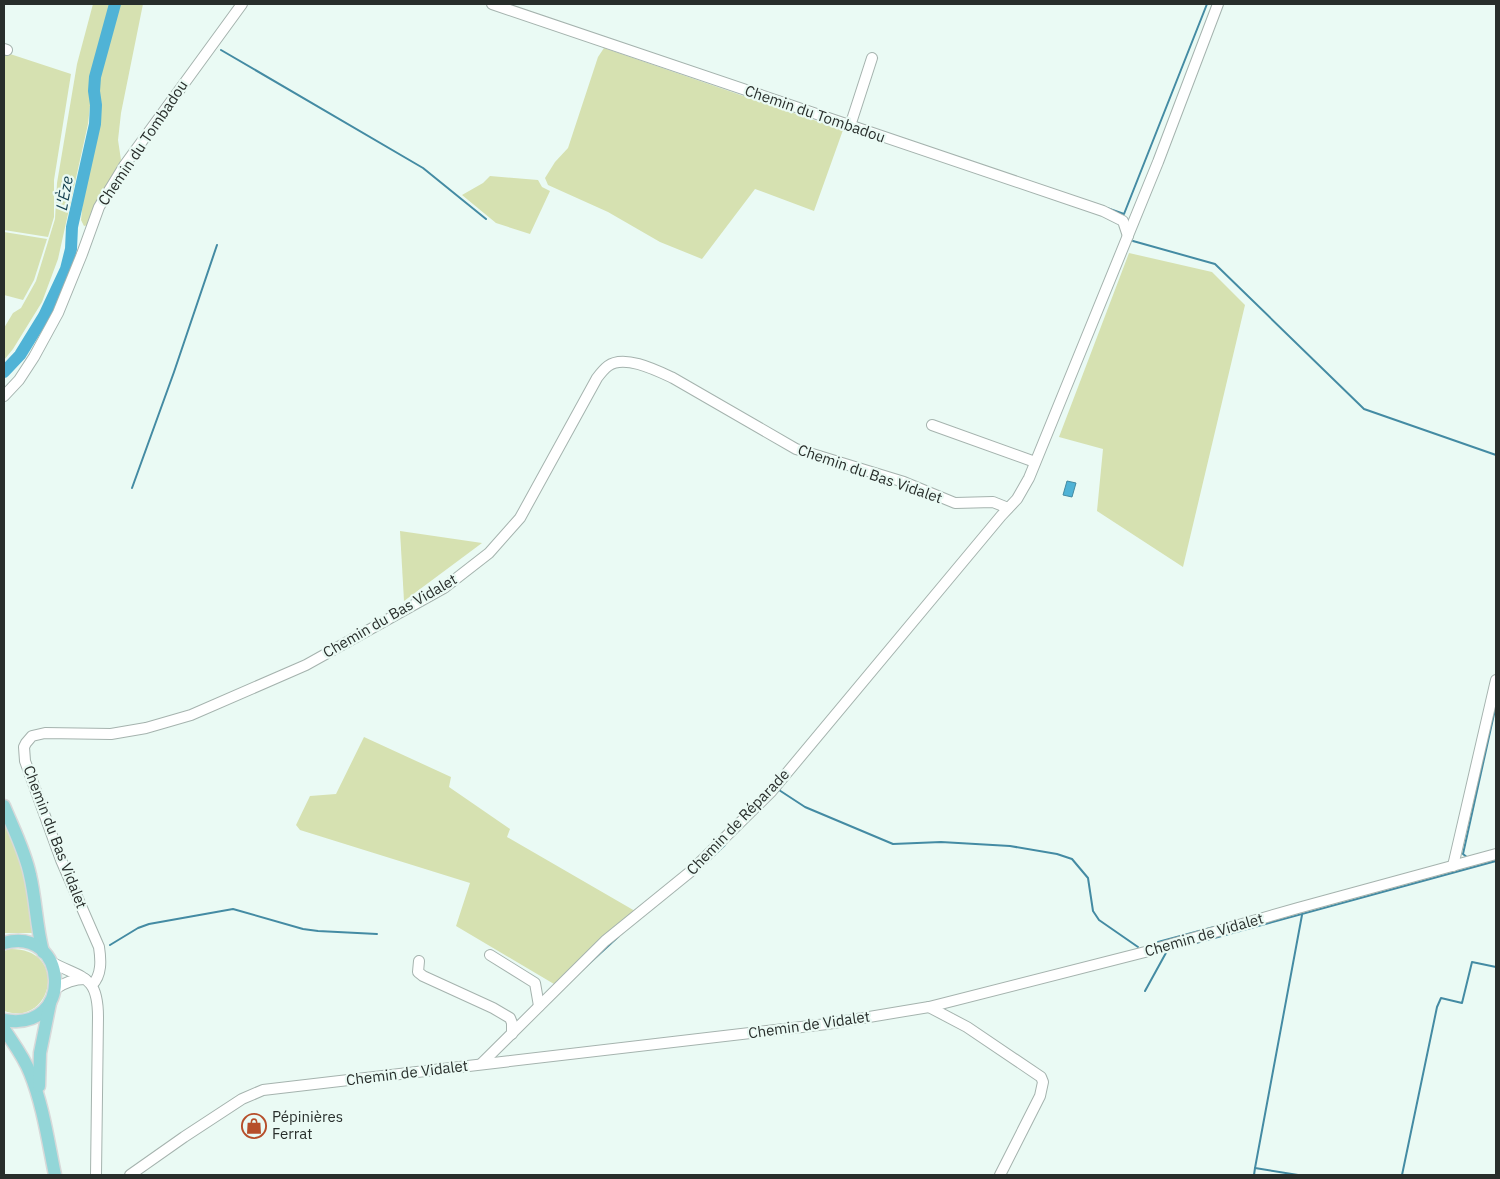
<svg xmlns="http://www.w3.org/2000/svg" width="1500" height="1179" font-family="'IBM Plex Sans',sans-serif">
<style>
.green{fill:#d6e1b1}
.water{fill:#50b3d6;stroke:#448ba3}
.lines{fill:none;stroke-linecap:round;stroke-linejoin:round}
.stream{stroke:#448ba3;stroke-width:2}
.river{stroke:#50b3d6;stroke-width:12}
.minor-casing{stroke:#a5b3ae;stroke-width:12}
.major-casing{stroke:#d8d9d9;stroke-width:15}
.minor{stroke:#fff;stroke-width:10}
.major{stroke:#93d6d8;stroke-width:12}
.labels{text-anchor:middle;stroke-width:4.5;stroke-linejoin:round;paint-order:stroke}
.street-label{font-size:15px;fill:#282e2b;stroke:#eafaf4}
.poi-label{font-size:15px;fill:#282e2b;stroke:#eafaf4;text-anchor:start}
.water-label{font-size:16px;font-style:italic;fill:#133f4e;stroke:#eafaf4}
</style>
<rect width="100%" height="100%" fill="#eafaf4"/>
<g class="green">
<path d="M93,4H110L101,50L93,79L88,124L58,259L42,302L13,349L4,360V328L13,313L21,308L36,281L55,219L57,183L77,64Z"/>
<path d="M118,4H143L121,113L118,140L121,160L95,206L88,225L84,226L81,220L83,200L100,111L97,88V76Z"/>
<path d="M604,48L843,130L814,211L755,189L702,259L660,242L608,212L548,185L545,178L555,162L568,148L598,57Z"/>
<path d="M4,52L71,74L54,180V217L48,237L4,230Z"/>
<path d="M490,176L538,180L542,187L550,191L530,234L496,223L462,195L483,183Z"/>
<path d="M4,232L47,239L34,280L23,300L4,295Z"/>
<path d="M1129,253L1212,272L1245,305L1183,567L1097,511L1103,449L1059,437Z"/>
<path d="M400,531L482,543L404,601Z"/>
<path d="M364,737L451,777L449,787L510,829L507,837L635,911L554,984L456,926L470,883L300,830L296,825L310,796L336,794Z"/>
<path d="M4,815L25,873L33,933H4Z"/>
<path d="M10,949C70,948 52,1028 4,1011V951Z"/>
</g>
<path class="water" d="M1067,481L1076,483L1072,497L1063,495Z"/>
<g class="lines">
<g class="stream">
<path d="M221,50L423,168L486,219"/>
<path d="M1107,208L1124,214L1207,4"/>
<path d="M1133,241L1215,264L1364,409L1496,455"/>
<path d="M132,488L174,372L217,245"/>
<path d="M780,789L779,790L805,807L893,844L941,842L1010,846L1057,854L1072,859L1088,878L1093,911L1099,920L1138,947"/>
<path d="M1468,858L1463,854L1496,705"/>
<path d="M694,874L725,845"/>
<path d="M1158,942L1240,920"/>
<path d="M110,945L138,928L149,924L233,909L303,929L318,931L377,934"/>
<path d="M582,970L619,936"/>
<path d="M1145,991L1167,951L1496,861"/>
<path d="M1254,1175L1255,1168"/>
<path d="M1298,1175L1255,1168L1302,915"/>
<path d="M1402,1175L1437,1007L1441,998L1462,1003L1472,962L1496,967"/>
</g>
<path class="river" d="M4,372L20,355L44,316L66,269L71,249L72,227L95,124L96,105L94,91L95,77L115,4"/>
<defs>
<g id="minor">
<path d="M492,4L1103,211L1123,221L1128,236"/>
<path d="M4,49L7,50"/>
<path d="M850,126L872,58"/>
<path d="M4,396L19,380L34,357L58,313L82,254L99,207L124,166L242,4"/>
<path d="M932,425L1035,462"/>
<path d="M1453,866L1496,680"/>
<path d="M490,955L535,983L539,1006"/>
<path d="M419,961L418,972L423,976L493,1008L510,1018L512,1023V1034"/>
<path d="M51,962C83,979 98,975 98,1017L96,1175"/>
<path d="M92,985C102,975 101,960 99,947L61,860L25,761L24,747L26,743L32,736L45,733L111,734L146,728L191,715L306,665L444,588L489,553L520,518L597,378C600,374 604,369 608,366C624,354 656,370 673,378L796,449L904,482L955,503L993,502L1008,508"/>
<path d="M55,989C64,983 73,979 85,979"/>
<path d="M929,1007L967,1027L1041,1077L1043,1082L1040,1096L1000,1175"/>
<path d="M481,1064L605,941L690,872L771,792L1001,516L1017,499L1029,478L1158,162L1218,4"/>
<path d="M130,1175L184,1137L242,1099L263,1090L827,1024L929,1007L1145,952L1298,908L1496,854"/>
</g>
<g id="major">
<path d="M4,806C13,828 25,851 30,875C36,900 36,926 43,952"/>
<path d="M4,943C68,925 76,1033 4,1020"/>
<path d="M4,1029C13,1043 24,1057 30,1073C43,1105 48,1141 55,1175"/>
<path d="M39,1086L40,1053L50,1003"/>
</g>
</defs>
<use href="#minor" class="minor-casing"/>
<use href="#major" class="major-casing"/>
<use href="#minor" class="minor"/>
<use href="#major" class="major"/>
</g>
<defs>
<symbol id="shop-ring" viewBox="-11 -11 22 22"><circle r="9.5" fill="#eafaf4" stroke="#b64e2a" stroke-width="1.5"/><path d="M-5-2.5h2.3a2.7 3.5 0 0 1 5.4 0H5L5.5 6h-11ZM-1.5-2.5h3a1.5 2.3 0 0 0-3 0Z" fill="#b64e2a"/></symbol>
</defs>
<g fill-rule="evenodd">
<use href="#shop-ring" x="240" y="1112" width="28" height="28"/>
</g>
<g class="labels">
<g class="street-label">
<text transform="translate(815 114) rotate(19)" y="5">Chemin du Tombadou</text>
<text transform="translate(143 143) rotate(-56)" y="5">Chemin du Tombadou</text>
<text transform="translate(870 474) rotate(19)" y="5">Chemin du Bas Vidalet</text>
<text transform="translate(390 616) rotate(-30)" y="5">Chemin du Bas Vidalet</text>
<text transform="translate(738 822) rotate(-46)" y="5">Chemin de Réparade</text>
<text transform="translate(55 837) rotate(69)" y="5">Chemin du Bas Vidalet</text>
<text transform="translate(1204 935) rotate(-16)" y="5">Chemin de Vidalet</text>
<text transform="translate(809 1025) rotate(-8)" y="5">Chemin de Vidalet</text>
<text transform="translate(407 1073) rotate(-7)" y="5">Chemin de Vidalet</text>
</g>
<g class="poi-label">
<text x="272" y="1122">Pépinières<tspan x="272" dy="17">Ferrat</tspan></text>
</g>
<g class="water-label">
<text transform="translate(64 193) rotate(-79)" y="6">L'Èze</text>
</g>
</g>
<rect width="1500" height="1179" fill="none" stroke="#282e2b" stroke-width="10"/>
</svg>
